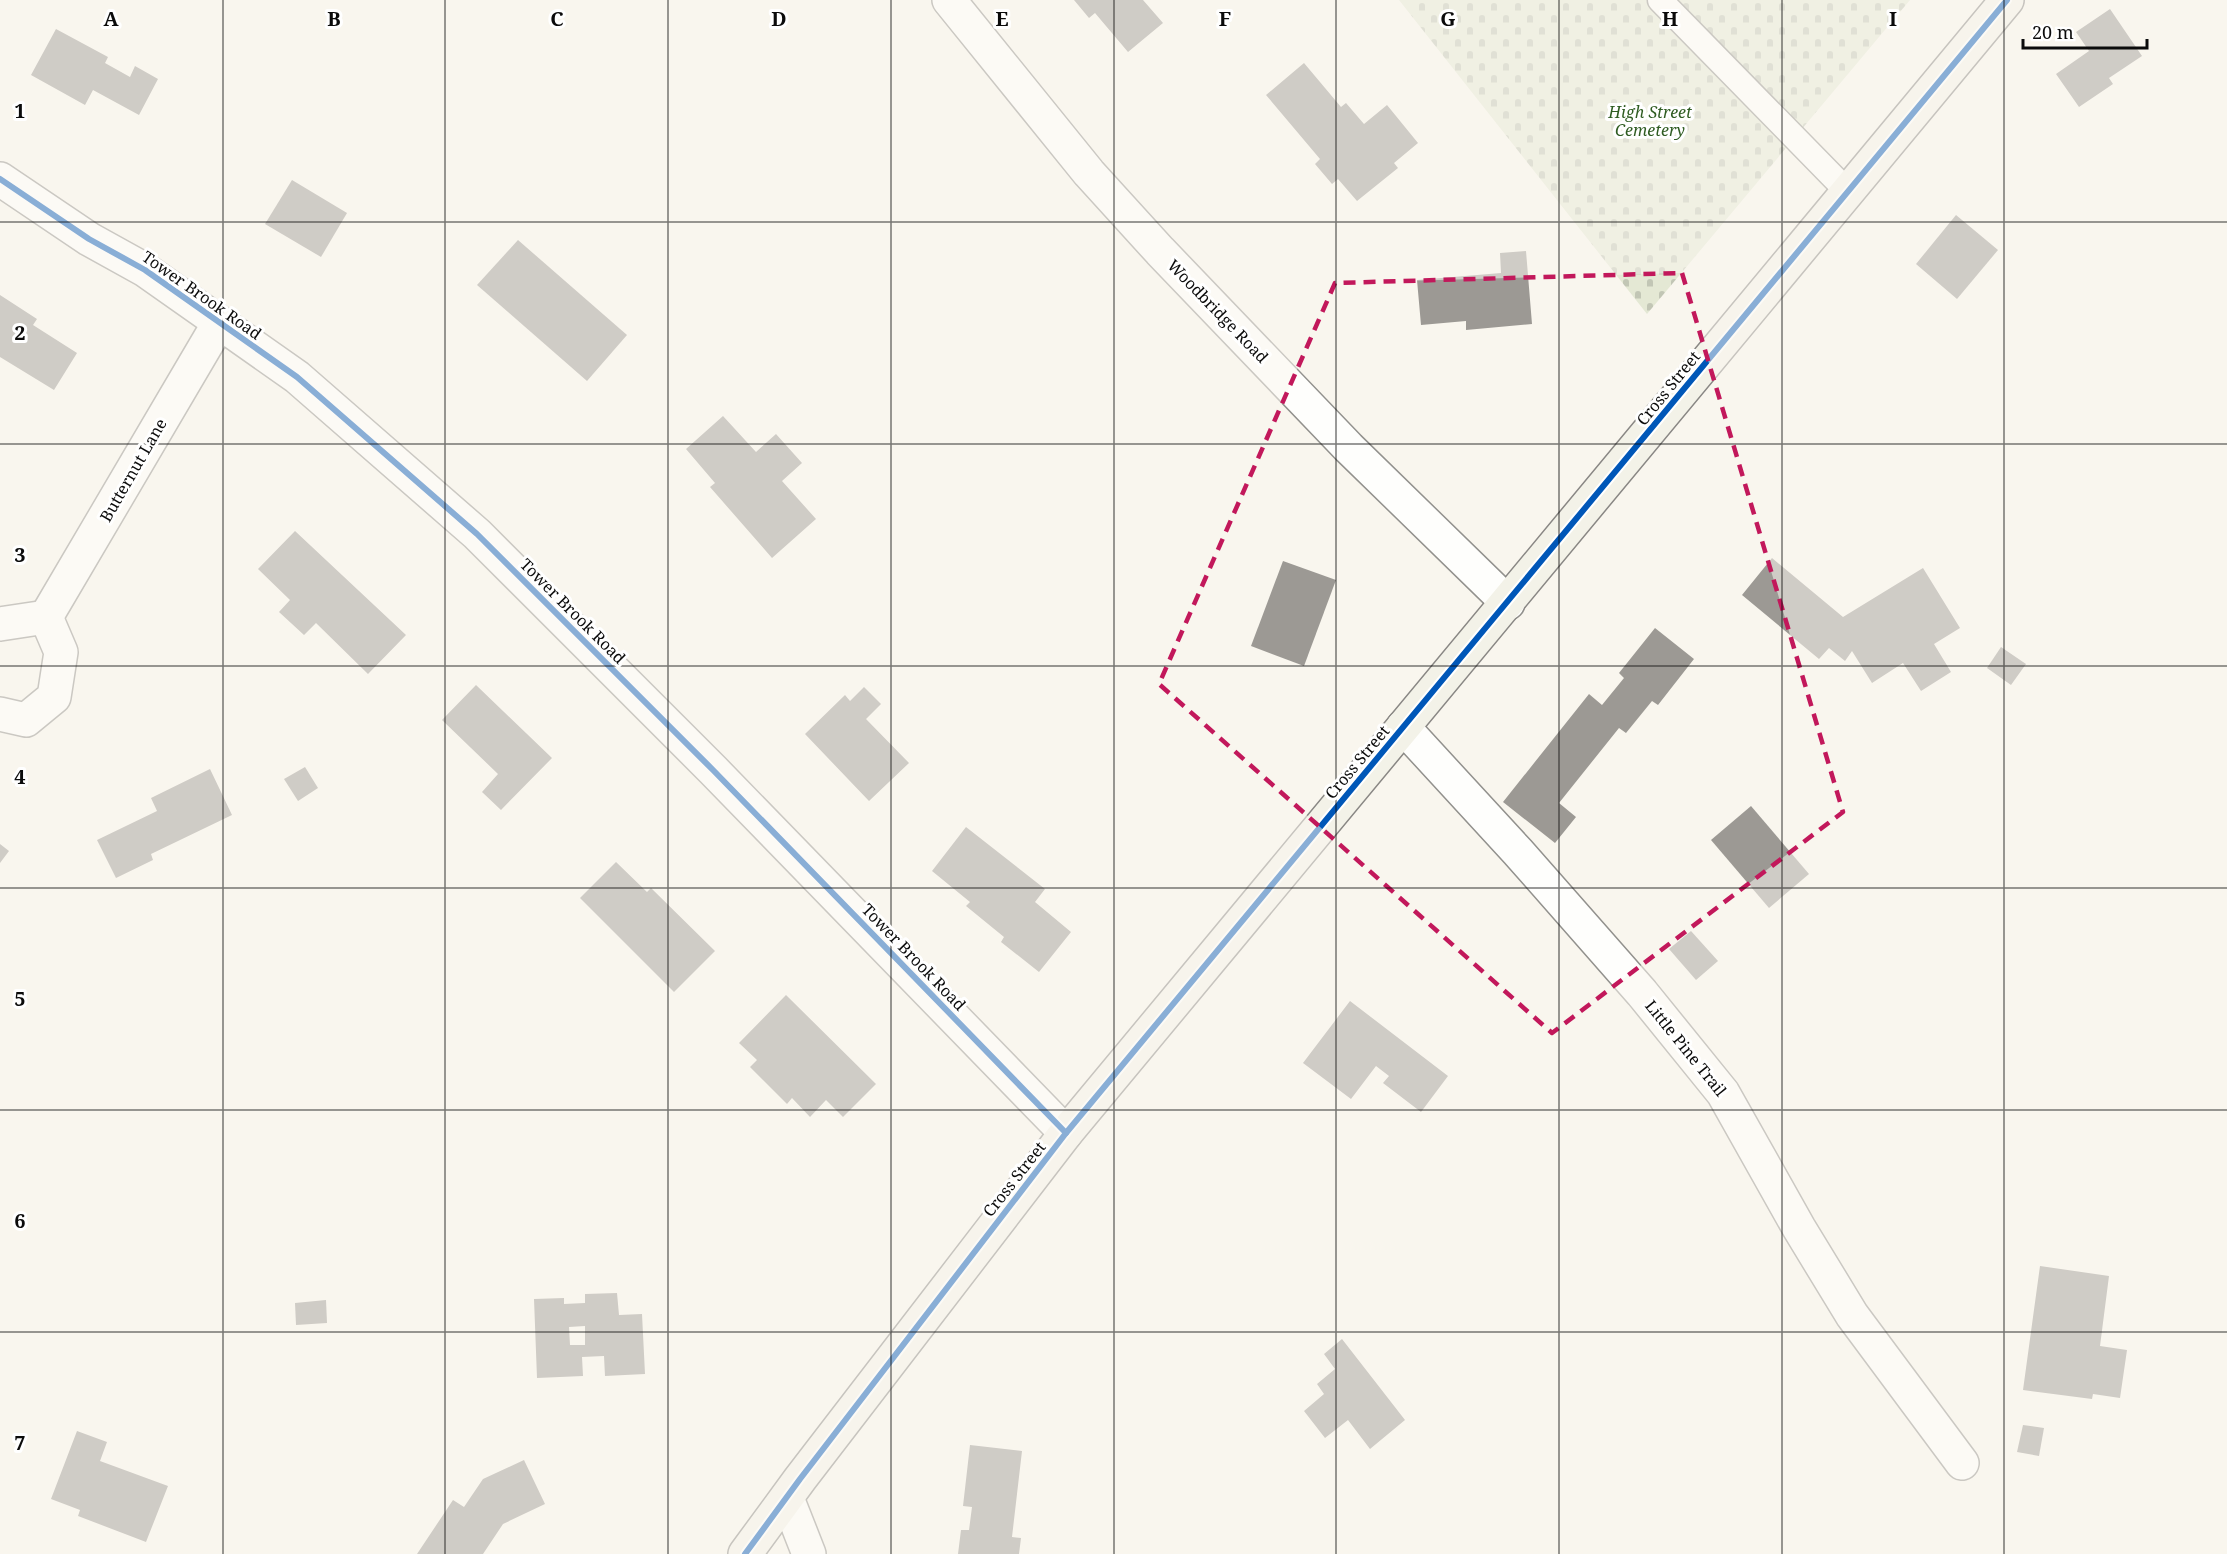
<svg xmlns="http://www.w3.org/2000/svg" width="2227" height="1554" font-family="'Noto Serif',serif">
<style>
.cemetery{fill:url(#cemetery-stones)}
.building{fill:#9c9994;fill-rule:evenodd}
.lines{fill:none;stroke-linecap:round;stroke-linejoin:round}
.lane-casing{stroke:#92918d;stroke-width:27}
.street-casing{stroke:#92918d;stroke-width:36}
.secondary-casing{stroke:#898784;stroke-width:36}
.lane{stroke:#fefefc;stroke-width:24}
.street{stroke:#fefefc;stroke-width:33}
.secondary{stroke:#f3f2e8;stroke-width:33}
.cycleway-casing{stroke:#fff;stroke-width:10}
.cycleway{stroke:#0057b8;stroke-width:6}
.marked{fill:none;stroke:#c2185b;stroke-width:4.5;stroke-dasharray:12 8;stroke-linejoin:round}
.grid{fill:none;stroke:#0b0b0b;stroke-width:1.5;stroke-opacity:0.55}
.labels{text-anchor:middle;stroke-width:6;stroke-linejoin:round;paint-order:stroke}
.park-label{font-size:16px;font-style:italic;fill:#2f5c22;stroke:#fff}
.street-label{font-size:16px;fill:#0b0b0b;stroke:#fff}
.grid-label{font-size:20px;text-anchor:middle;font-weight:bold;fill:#0b0b0b;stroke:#fff;stroke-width:6;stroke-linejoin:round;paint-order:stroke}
</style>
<defs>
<pattern id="cemetery-stones" width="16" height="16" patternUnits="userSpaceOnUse" patternTransform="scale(1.5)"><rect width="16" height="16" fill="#e4e8d4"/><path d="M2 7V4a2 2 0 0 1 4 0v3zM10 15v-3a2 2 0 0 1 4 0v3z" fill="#c2c6b5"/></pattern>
</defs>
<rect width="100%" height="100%" fill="#f9f6ee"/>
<path class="cemetery" d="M1399,0H1910L1647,314Z"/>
<g class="building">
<path d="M1074,0H1143L1163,23L1128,52L1095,13L1089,18Z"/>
<path d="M2110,9L2142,56L2109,78L2113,84L2079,107L2056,74L2089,51L2076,32Z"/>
<path d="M56,29L108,57L105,63L130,77L135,66L158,79L139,115L93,90L85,105L31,75Z"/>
<path d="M1304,63L1341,107L1346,103L1364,124L1387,105L1418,143L1394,163L1398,168L1357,201L1338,179L1332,184L1315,164L1320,159L1266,95Z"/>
<path d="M292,180L347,213L321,257L265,224Z"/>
<path d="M1956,215L1998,250L1957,299L1916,264Z"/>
<path d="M518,240L627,335L587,381L477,285Z"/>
<path d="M1526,251L1532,324L1466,330V321L1421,325L1417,280L1501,273L1500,253Z"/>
<path d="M0,295L37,319L33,325L77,353L54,390L0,357Z"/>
<path d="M723,416L756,452L776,434L802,463L782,481L816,519L772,558L710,487L715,483L686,449Z"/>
<path d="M295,531L406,635L368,674L316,623L304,635L279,612L290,600L258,569Z"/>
<path d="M1772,558L1843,617L1923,568L1960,628L1934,644L1951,672L1921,691L1903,663L1872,683L1852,651L1845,661L1829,648L1819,659L1742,595Z"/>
<path d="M1283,561L1336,580L1304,666L1251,646Z"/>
<path d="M1655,628L1694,659L1658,705L1652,701L1626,733L1619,728L1559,803L1576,817L1555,843L1503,802L1589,694L1602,705L1624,678L1619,673Z"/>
<path d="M2001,647L2026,664L2011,685L1987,668Z"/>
<path d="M476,685L552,758L501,810L482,792L498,774L442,720Z"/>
<path d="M864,687L881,704L866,719L909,763L869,801L805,734L845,695L850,701Z"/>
<path d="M305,767L318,788L298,801L284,779Z"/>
<path d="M210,769L232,815L151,854L153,860L116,878L97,840L157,811L151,798Z"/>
<path d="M1751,806L1809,874L1769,908L1711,840Z"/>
<path d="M966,827L1045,889L1035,902L1071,932L1039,972L1001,942L1004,937L966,906L970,902L932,871Z"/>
<path d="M0,844L9,851L0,863Z"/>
<path d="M616,862L647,892L651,888L715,951L674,992L580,898Z"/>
<path d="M1691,931L1718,961L1696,980L1669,949Z"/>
<path d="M786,995L876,1084L843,1117L826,1100L810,1117L792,1098L787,1104L750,1067L757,1060L739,1043Z"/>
<path d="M1350,1001L1448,1076L1421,1112L1383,1083L1389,1076L1376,1066L1351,1099L1303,1063Z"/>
<path d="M2040,1266L2109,1276L2100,1346L2127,1350L2120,1398L2093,1394L2092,1399L2023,1390Z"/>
<path d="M617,1293L619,1315L642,1314L645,1374L605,1376L604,1356L582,1357L583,1376L537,1378L534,1299L564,1298V1304L585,1303V1294ZM585,1326V1345H570L569,1327Z"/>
<path d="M326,1300L327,1323L296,1325L295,1303Z"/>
<path d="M1342,1339L1405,1420L1370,1449L1348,1420L1325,1438L1304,1411L1324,1394L1317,1384L1335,1369L1324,1354Z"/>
<path d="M2023,1425L2044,1428L2039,1456L2017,1452Z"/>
<path d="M77,1431L107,1442L100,1461L168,1486L146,1542L78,1516L80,1510L51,1499Z"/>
<path d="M970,1445L1022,1451L1012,1537L1021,1538L1019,1554H958L961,1530H969L972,1507L963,1506Z"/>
<path d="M524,1460L545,1504L503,1524L483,1554H417L453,1500L464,1507L483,1479Z"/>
</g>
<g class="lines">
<defs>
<path id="lane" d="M1660,0L1847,191"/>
<g id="street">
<path d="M949,0L1089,173L1160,251L1349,448L1508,603"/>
<path d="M0,179L89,239L145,270L297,377L477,534L713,770L1066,1133"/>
<path d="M46,617L219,323"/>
<path d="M0,624L46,617"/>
<path d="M0,714L26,720L54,697L61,652L46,617"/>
<path d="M1403,727L1518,852L1642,993L1723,1093L1799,1228L1852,1315L1962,1463"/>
<path d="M787,1498L809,1554"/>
</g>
<path id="secondary" d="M745,1554L800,1479L1066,1133L2007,0"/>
</defs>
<use href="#lane" class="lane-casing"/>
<use href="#street" class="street-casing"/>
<use href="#secondary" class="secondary-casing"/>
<use href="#lane" class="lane"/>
<use href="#street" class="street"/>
<use href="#secondary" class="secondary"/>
<defs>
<g id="cycleway">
<path d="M0,179L89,239L145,270L297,377L477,534L713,770L1066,1133"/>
<path d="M745,1554L800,1479L1066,1133L2007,0"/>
</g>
</defs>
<use href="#cycleway" class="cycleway-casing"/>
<use href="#cycleway" class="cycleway"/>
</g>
<path d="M0 0H2227V1554H0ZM1682,273L1843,812L1552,1033L1159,684L1335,283Z" fill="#f9f6ee" fill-opacity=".55" fill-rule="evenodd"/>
<path class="marked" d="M1682,273L1843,812L1552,1033L1159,684L1335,283Z"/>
<path class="grid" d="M223,0V1554M445,0V1554M668,0V1554M891,0V1554M1114,0V1554M1336,0V1554M1559,0V1554M1782,0V1554M2004,0V1554M0,222H2227M0,444H2227M0,666H2227M0,888H2227M0,1110H2227M0,1332H2227"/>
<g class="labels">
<g class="park-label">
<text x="1650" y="118">High Street<tspan x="1650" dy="18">Cemetery</tspan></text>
</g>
<g class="street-label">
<text transform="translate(202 295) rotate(35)" y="6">Tower Brook Road</text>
<text transform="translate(1218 311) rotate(46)" y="6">Woodbridge Road</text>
<text transform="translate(1668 388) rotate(-51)" y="6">Cross Street</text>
<text transform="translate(133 470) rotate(-60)" y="6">Butternut Lane</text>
<text transform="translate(573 611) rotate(45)" y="6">Tower Brook Road</text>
<text transform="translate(1357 762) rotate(-50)" y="6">Cross Street</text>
<text transform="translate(914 957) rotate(46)" y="6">Tower Brook Road</text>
<text transform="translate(1686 1048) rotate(51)" y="6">Little Pine Trail</text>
<text transform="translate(1014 1179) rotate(-52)" y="6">Cross Street</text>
</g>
</g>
<g class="grid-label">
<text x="111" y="26">A</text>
<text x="334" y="26">B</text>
<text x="557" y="26">C</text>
<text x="779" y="26">D</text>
<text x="1002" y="26">E</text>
<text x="1225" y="26">F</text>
<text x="1448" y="26">G</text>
<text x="1670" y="26">H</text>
<text x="1893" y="26">I</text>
<text x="20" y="118">1</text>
<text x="20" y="340">2</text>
<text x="20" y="562">3</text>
<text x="20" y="784">4</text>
<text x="20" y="1006">5</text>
<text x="20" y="1228">6</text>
<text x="20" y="1450">7</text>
</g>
<path d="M2023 39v9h124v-9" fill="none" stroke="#0b0b0b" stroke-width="3"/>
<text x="2032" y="39" font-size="18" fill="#0b0b0b" stroke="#ffffff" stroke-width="4.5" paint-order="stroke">20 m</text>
</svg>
